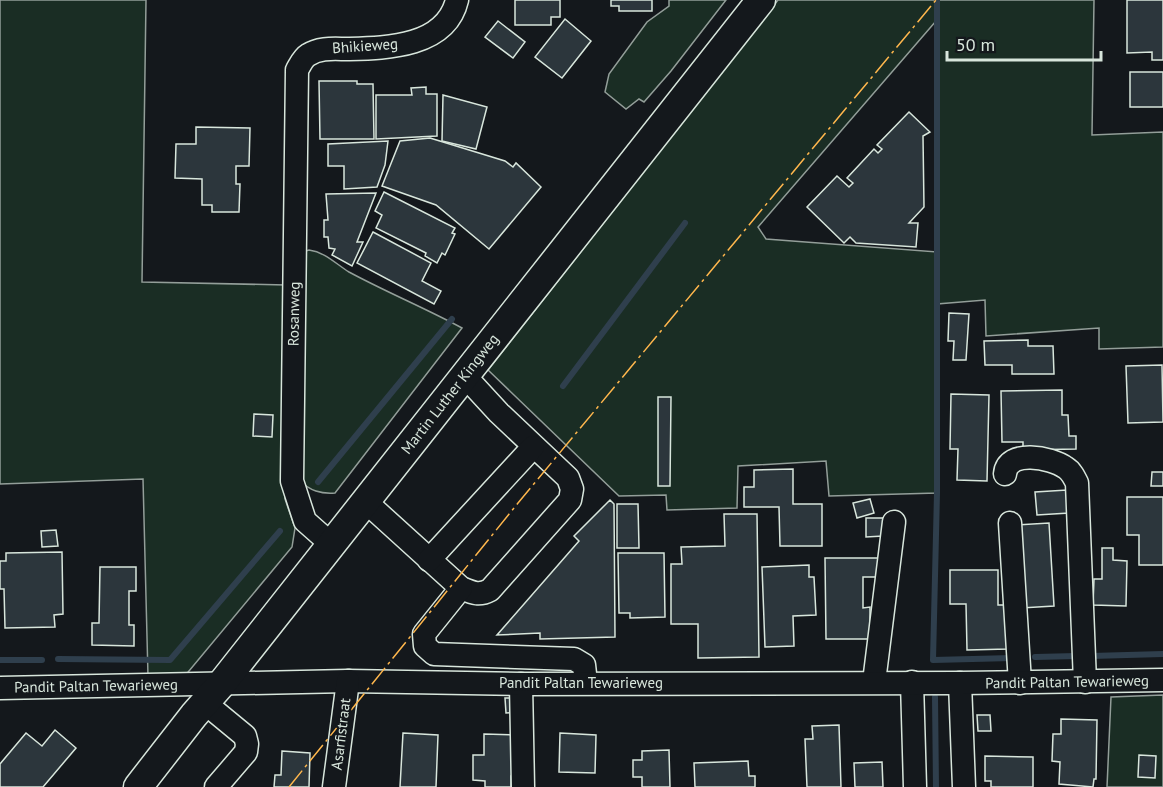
<svg xmlns="http://www.w3.org/2000/svg" width="1163" height="787" font-family="'PT Sans',sans-serif">
<style>
.green{fill:#1a2d24;stroke:#939e99;stroke-width:1.5;fill-rule:evenodd}
.lines{fill:none;stroke-linecap:round;stroke-linejoin:round}
.stream{stroke:#2f3f4d;stroke-width:6}
.building{fill:#2c363c;stroke:#d8e6dc;stroke-width:1.5}
.minor-casing{stroke:#d8e6dc;stroke-width:25}
.major-casing{stroke:#d8e6dc;stroke-width:31}
.minor{stroke:#14181c;stroke-width:22}
.major{stroke:#14181c;stroke-width:28}
.power{stroke:#ffb74d;stroke-width:1.5;stroke-dasharray:21 4.5 3 4.5;stroke-linecap:butt}
.labels{text-anchor:middle;stroke-width:4.5;stroke-linejoin:round;paint-order:stroke}
.street-label{font-size:15px;fill:#d8e6dc;stroke:#14181c}
</style>
<rect width="100%" height="100%" fill="#14181c"/>
<g class="green">
<path d="M0,0H146L142,282L286,285L285,499L295,528L292,547L184,677L148,676L143,479L0,484Z"/>
<path d="M669,0H726L671,71L644,102L639,99L626,109L605,92L609,74L647,22L669,6Z"/>
<path d="M778,0H1094L1092,135L1163,132V347L1099,349V328L986,336L985,300L937,304V493L829,496L826,461L738,466L737,508L667,510L666,495L619,496L488,370ZM936,21L937,252L766,239L758,227Z"/>
<path d="M309,250C325,252 336,264 349,272C386,292 425,308 462,328L335,493C321,494 310,491 299,480L302,252Z"/>
<path d="M1163,695V787H1107L1111,697Z"/>
</g>
<g class="lines">
<g class="stream">
<path d="M937,0V493L933,660L1012,658"/>
<path d="M563,386L685,223"/>
<path d="M318,482L452,319"/>
<path d="M1091,656L1163,654"/>
<path d="M1035,657L1077,656"/>
<path d="M58,659L170,660L280,531"/>
<path d="M0,660H42"/>
<path d="M935,697L936,787"/>
</g>
</g>
<g class="building">
<path d="M515,0H560V17H551V25H515Z"/>
<path d="M611,0H652V11H619V6H611Z"/>
<path d="M1127,0H1163V60H1152V52L1127,53Z"/>
<path d="M565,19L591,41L562,78L535,57Z"/>
<path d="M498,21L525,42L513,58L485,37Z"/>
<rect x="1130" y="72" width="33" height="35"/>
<path d="M319,81H357V84H373L374,139H320Z"/>
<path d="M426,87V94H437V136L376,139V95H412L411,88Z"/>
<path d="M443,95L487,107L476,149L442,141Z"/>
<path d="M909,112L930,132L923,136L924,207L909,223H918L916,247L856,243L850,237L844,243L807,207L837,176L849,187L853,183L847,178L874,149L878,153L882,149L877,145Z"/>
<path d="M196,127L250,128L249,166H236V184H240L239,212H212V205H202V179L175,178L176,144H196Z"/>
<path d="M430,138L505,161L513,167L516,163L541,187L489,249L436,205L382,186L400,141Z"/>
<path d="M388,141L385,165L377,187L344,189V166H328V144Z"/>
<path d="M384,192L455,228L452,233L455,234L445,255L442,253L437,263L425,256L426,253L376,228L382,215L375,211Z"/>
<path d="M376,193L357,242H363L352,266L332,255L335,249L329,248L328,237H324V220H328L326,194Z"/>
<path d="M373,232L431,263L422,281L441,291L434,304L357,263Z"/>
<path d="M949,313L969,314L966,360H953L954,341H948Z"/>
<path d="M1028,340V346H1053L1054,374H1012V365H985L984,341Z"/>
<path d="M1162,365L1163,422L1128,423L1126,366Z"/>
<path d="M1062,390V415H1068L1069,436H1076V449L1023,450V442H1002L1001,391Z"/>
<path d="M951,394L989,395L987,481L957,480L958,449H950Z"/>
<path d="M658,397H671L670,486H658Z"/>
<path d="M254,414L273,415L272,437L253,436Z"/>
<path d="M793,469V504H822V546H780L779,507H744V487H754V470Z"/>
<path d="M1152,472H1163V486H1151Z"/>
<path d="M1067,490L1069,513L1037,515L1035,492Z"/>
<path d="M1127,497H1163V565H1139V535H1127Z"/>
<path d="M870,499L874,513L857,518L853,503Z"/>
<path d="M610,500L614,504L615,637L540,639V633L497,635L579,541L574,536Z"/>
<path d="M617,504H638L639,548H617Z"/>
<path d="M724,514H757L759,657L698,658V624H671V564H682L681,547L725,546Z"/>
<path d="M866,518H883V536L866,537Z"/>
<path d="M1049,523L1054,606L1021,608L1016,525Z"/>
<path d="M56,530L58,546L42,547L41,531Z"/>
<path d="M1102,548H1113V560L1127,561L1126,606L1093,605L1094,579H1102Z"/>
<path d="M62,552L63,614L54,615L55,627L5,628L4,589H0V561H6V553Z"/>
<path d="M618,553H664L665,617L630,618V613H619Z"/>
<path d="M825,558H881V577H863V608L870,607V639H826Z"/>
<path d="M809,565V577H814L816,615L793,616L794,646L765,647L762,567Z"/>
<path d="M100,567H136V591H129V625H134V646L92,645V623H99Z"/>
<path d="M950,570H998V605H1007L1008,649L967,650L966,604H950Z"/>
<path d="M505,698H519L520,712L506,713Z"/>
<path d="M977,715H990L991,731H978Z"/>
<path d="M1061,719L1097,720L1096,779H1094L1093,787L1059,784L1060,762L1052,761L1053,734H1061Z"/>
<path d="M839,725L841,787H807L805,739H813L812,726Z"/>
<path d="M55,730L76,748L43,787H0V764L26,733L42,746Z"/>
<path d="M403,733L438,735L436,787H400Z"/>
<path d="M560,733L596,735L595,773L559,772Z"/>
<path d="M484,734L517,735L516,776H511V787H485V781L473,780V755H484Z"/>
<path d="M669,750L670,787H642V777H633V760H642V751Z"/>
<path d="M282,751L310,753L309,787H274L275,775H281Z"/>
<path d="M1139,755L1156,756L1155,778L1138,777Z"/>
<path d="M985,756L1033,757V787H991V781H985Z"/>
<path d="M748,761L749,776H755V787H695L694,763Z"/>
<path d="M882,762L883,787H855L854,763Z"/>
</g>
<g class="lines">
<defs>
<g id="minor">
<path d="M1005,474C1007,449 1051,457 1066,468C1071,471 1074,477 1077,483L1085,682"/>
<path d="M365,501L461,588C473,593 479,596 490,590L570,500L572,489L568,478L499,413L464,375"/>
<path d="M1010,523L1020,683"/>
<path d="M331,544L305,521L292,481L297,70C300,65 303,58 308,55C320,47 335,49 348,49C387,48 446,47 457,0"/>
<path d="M429,560L533,447"/>
<path d="M461,588L424,634L425,646L434,654L574,659L584,665L586,683"/>
<path d="M874,682L894,522"/>
<path d="M912,682L915,787"/>
<path d="M960,683L964,787"/>
<path d="M521,684L523,787"/>
<path d="M0,688L348,681L521,684L960,683L1163,680"/>
<path d="M205,703L245,736L247,744L246,752L216,787"/>
<path d="M334,787L348,681"/>
</g>
<path id="major" d="M138,787L194,715L223,682L761,0"/>
</defs>
<use href="#minor" class="minor-casing"/>
<use href="#major" class="major-casing"/>
<use href="#minor" class="minor"/>
<use href="#major" class="major"/>
<path class="power" d="M289,787L518,503L936,0"/>
</g>
<g class="labels">
<g class="street-label">
<text transform="translate(365 46) rotate(-4)" y="5">Bhikieweg</text>
<text transform="translate(294 314) rotate(-89)" y="5">Rosanweg</text>
<text transform="translate(450 394) rotate(-52)" y="5">Martin Luther Kingweg</text>
<text transform="translate(1067 682) rotate(-1)" y="5">Pandit Paltan Tewarieweg</text>
<text x="581" y="688">Pandit Paltan Tewarieweg</text>
<text transform="translate(96 686) rotate(-1)" y="5">Pandit Paltan Tewarieweg</text>
<text transform="translate(341 734) rotate(-83)" y="5">Asarfistraat</text>
</g>
</g>
<path d="M947 51v9h154v-9" fill="none" stroke="#d8e6dc" stroke-width="3"/>
<text x="956" y="51" font-size="18" fill="#d8e6dc" stroke="#14181c" stroke-width="4.5" paint-order="stroke">50 m</text>
</svg>
